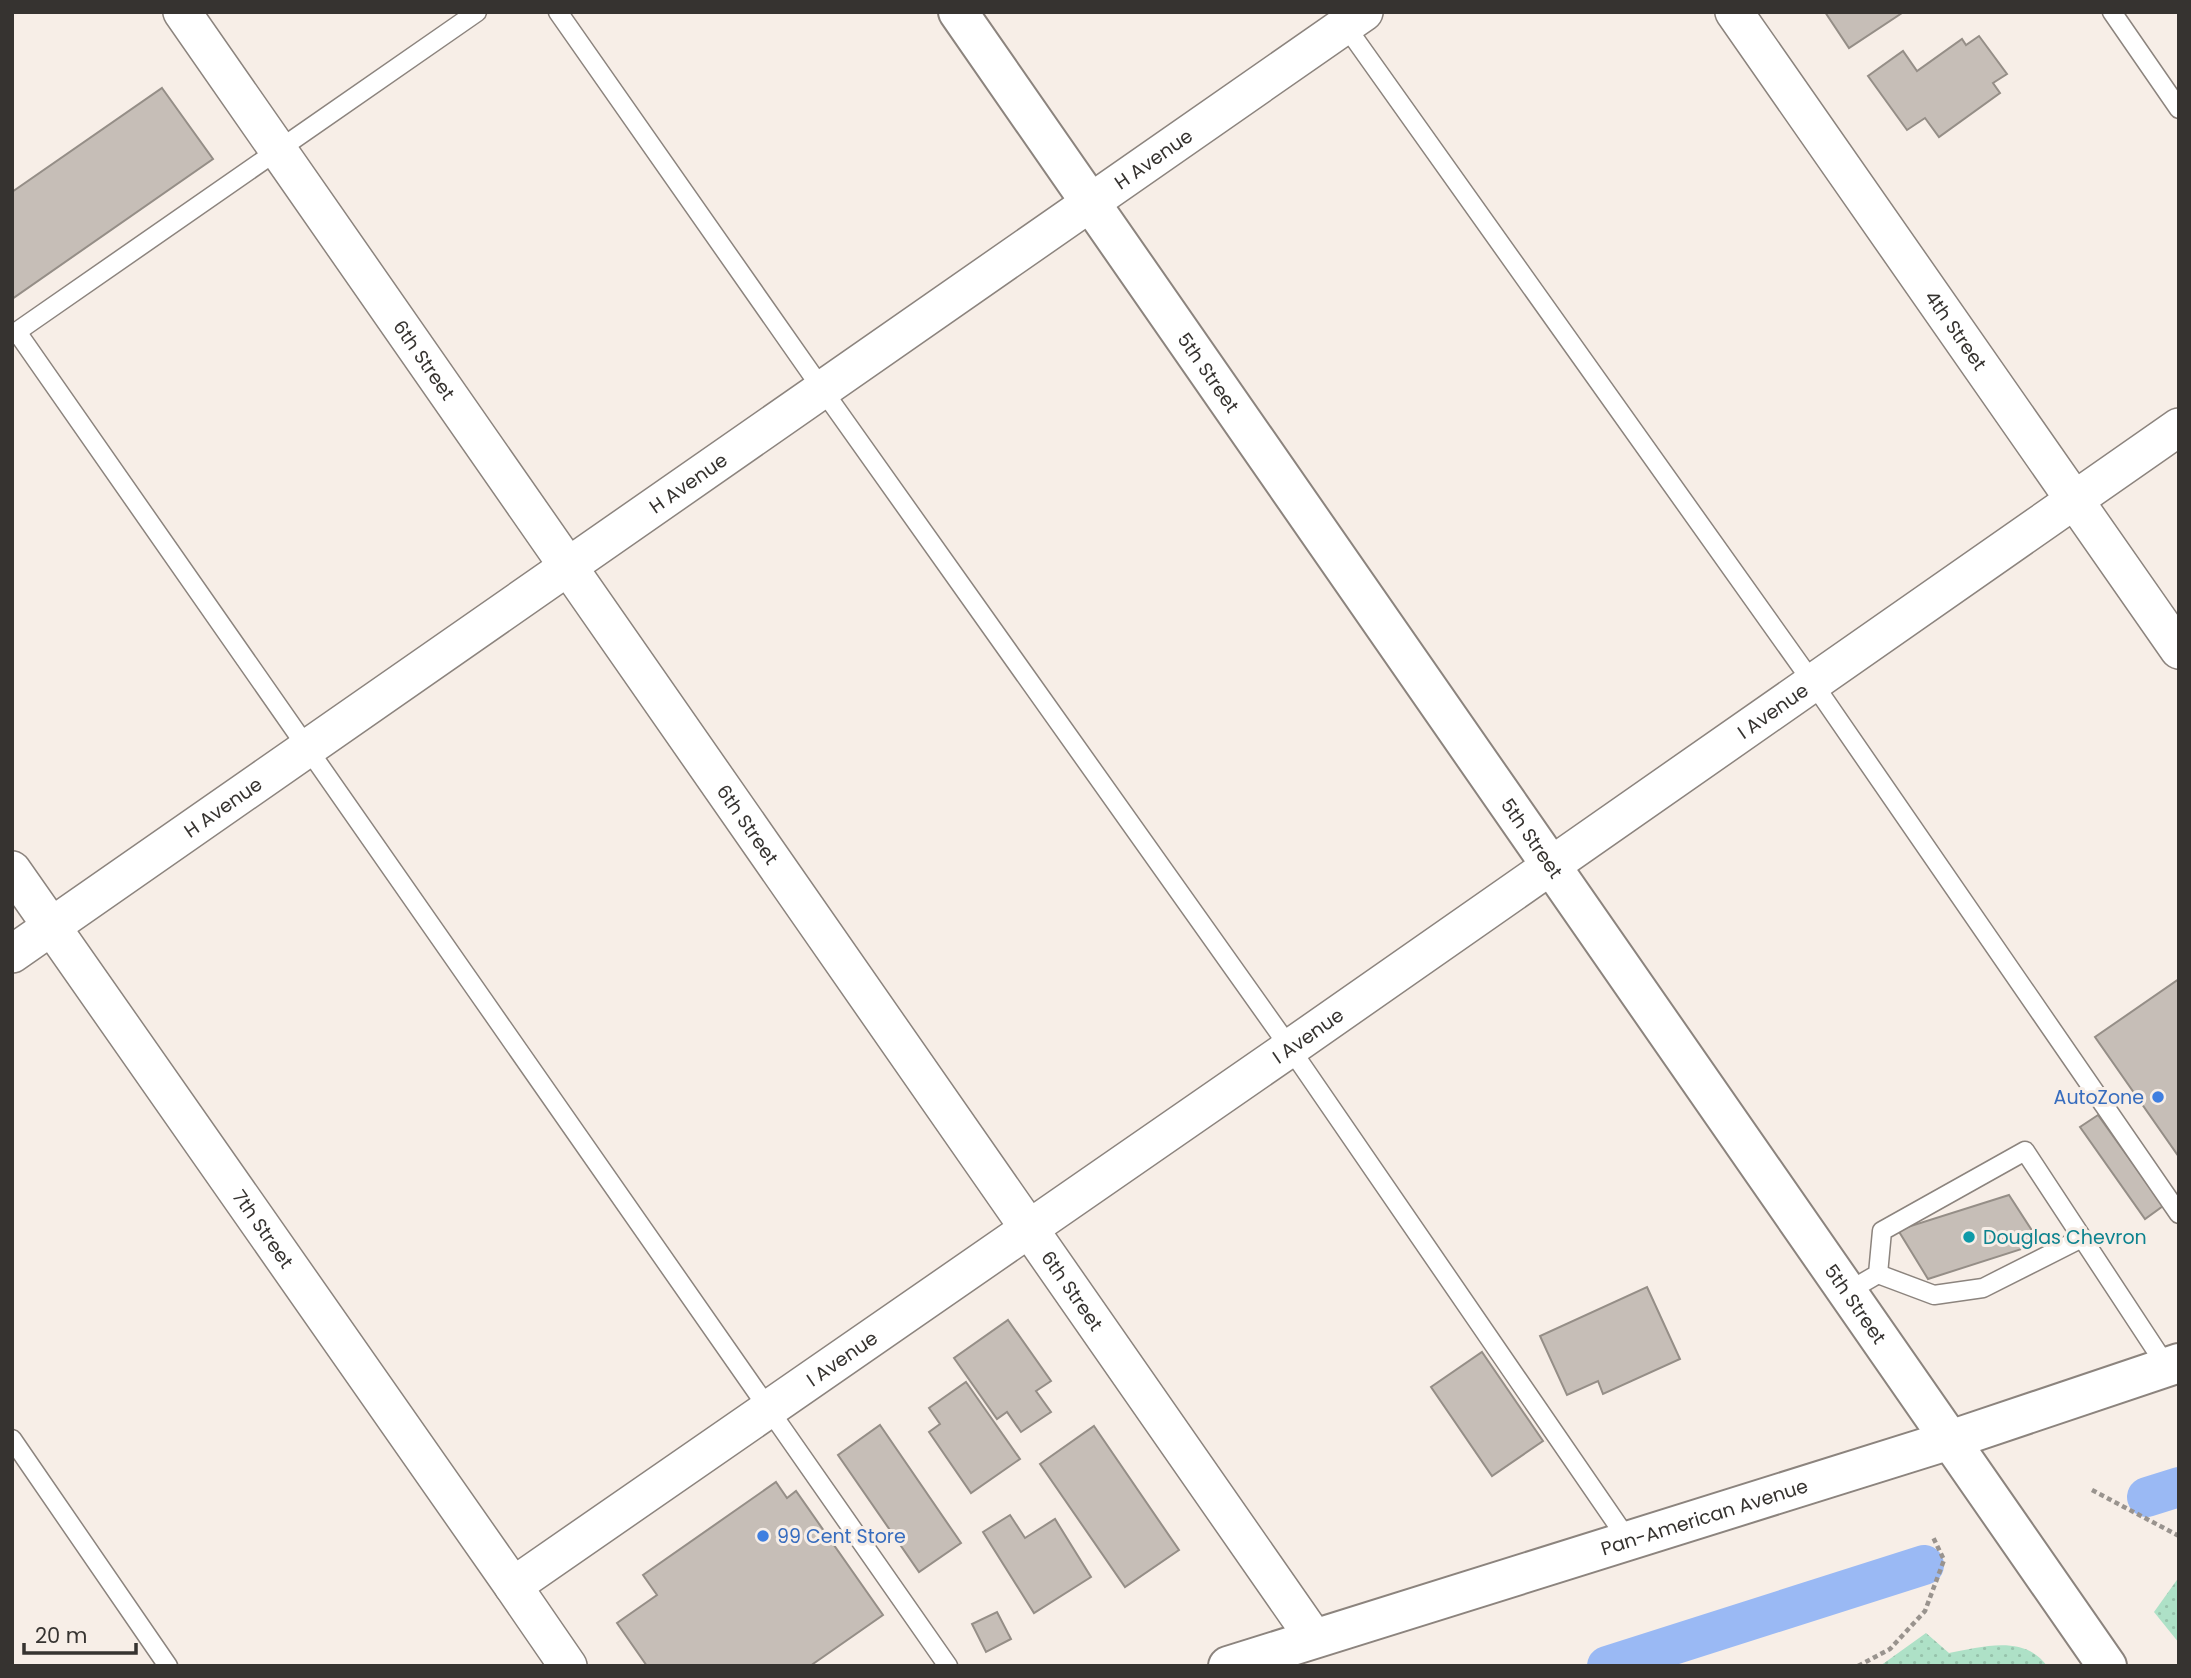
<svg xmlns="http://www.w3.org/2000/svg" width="2191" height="1678" font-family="Poppins,sans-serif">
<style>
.grass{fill:url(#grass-dots)}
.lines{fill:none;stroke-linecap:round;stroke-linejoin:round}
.canal{stroke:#9ab9f4;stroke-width:40}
.building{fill:#c6beb7;stroke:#958e87;stroke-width:2}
.service-casing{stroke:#8c847e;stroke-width:21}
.minor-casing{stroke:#8c847e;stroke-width:40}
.tertiary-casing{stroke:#8c847e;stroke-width:42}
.primary-casing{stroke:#8c847e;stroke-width:42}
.path{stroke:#99938e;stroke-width:4.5;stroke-dasharray:5 3.5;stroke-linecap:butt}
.service{stroke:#fff;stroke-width:18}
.minor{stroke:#fff;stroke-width:37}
.tertiary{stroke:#fff;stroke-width:38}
.primary{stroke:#fff;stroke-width:38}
.shop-dot{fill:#3f7fe0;stroke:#f7eee7;stroke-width:2.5}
.culture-dot{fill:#0f9aa8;stroke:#f7eee7;stroke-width:2.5}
.labels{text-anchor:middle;stroke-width:6;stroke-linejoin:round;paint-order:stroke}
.street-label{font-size:19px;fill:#363330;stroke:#f7eee7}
.shop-label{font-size:19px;fill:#366cbe;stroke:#f7eee7;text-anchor:end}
.culture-label{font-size:19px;fill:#0d838f;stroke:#f7eee7;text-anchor:start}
</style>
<defs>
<pattern id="grass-dots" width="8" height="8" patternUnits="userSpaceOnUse" patternTransform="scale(1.75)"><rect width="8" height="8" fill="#aee1c7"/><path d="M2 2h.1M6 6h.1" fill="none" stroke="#96c2ab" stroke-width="1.8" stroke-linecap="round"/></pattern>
</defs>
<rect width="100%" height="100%" fill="#f7eee7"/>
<g class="grass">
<path d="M2179,1577V1643L2154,1612Z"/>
<path d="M1926,1633L1949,1653C1982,1647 2024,1634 2047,1666H1880Z"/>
</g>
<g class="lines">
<g class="canal">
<path d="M2147,1497L2179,1487"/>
<path d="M1607,1666L1924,1565"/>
</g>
</g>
<g class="building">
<path d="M1825,12H1902V13L1849,48Z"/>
<path d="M1979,36L2007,74L1993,83L2000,93L1939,137L1925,118L1907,130L1868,76L1903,51L1917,71L1962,39L1966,45Z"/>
<path d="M162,88L213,159L12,299V192Z"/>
<path d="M2179,979V1157L2095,1037Z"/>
<path d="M2098,1115L2163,1206L2145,1219L2080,1127Z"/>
<path d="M2009,1195L2040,1243L1928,1279L1898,1230Z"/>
<path d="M1647,1287L1680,1359L1603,1394L1598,1381L1567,1395L1540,1336Z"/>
<path d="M1008,1320L1051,1381L1036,1391L1051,1412L1021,1432L1007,1412L997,1419L954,1358Z"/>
<path d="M1482,1352L1543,1441L1492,1476L1431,1387Z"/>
<path d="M966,1382L1020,1459L971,1493L929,1432L940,1424L929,1408Z"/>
<path d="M880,1425L961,1543L919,1572L838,1455Z"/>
<path d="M1094,1426L1179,1550L1125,1587L1040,1464Z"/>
<path d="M776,1482L787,1498L796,1491L883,1615L810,1666H647L617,1623L657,1595L643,1575Z"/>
<path d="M1010,1515L1025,1538L1055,1519L1091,1577L1034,1613L983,1532Z"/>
<path d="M997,1612L1011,1639L986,1652L972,1624Z"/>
</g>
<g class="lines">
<defs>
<g id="service">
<path d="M558,12L822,389L1290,1048L1628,1540"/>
<path d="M2112,12L2179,109"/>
<path d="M1342,21L1813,683L2179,1214"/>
<path d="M17,332C325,778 640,1220 948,1666"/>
<path d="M12,335L477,12"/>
<path d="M1878,1274L1934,1295L1983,1288L2082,1238"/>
<path d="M1847,1292L1878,1274L1882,1231L2025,1151L2167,1367"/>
<path d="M12,1439L168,1666"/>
</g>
<g id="minor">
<path id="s1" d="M182,12L1314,1638"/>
<path id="s2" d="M1734,12L2179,650"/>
<path id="s3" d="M12,870L513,1586"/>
<path id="s4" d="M12,954L1364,12"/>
<path id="s5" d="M568,1666L513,1586L1290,1048L2179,427"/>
</g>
<g id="tertiary">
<path id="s6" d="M958,12L2107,1666"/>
</g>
<g id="primary">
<path id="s7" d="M1228,1666L1950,1440L2179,1363"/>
</g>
</defs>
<use href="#service" class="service-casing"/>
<use href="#minor" class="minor-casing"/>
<use href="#tertiary" class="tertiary-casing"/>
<use href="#primary" class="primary-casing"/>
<g class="path">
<path d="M2092,1490L2179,1536"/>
<path d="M1858,1666L1890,1649L1925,1611L1944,1560L1933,1537"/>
</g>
<use href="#service" class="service"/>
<use href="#minor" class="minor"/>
<use href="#tertiary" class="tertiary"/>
<use href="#primary" class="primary"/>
</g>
<g class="shop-dot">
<circle cx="2158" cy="1097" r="7"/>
<circle cx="763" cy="1536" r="7"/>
</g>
<circle class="culture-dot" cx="1969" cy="1237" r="7"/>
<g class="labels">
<g class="street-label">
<text dy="7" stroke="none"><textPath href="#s4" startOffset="1391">H Avenue</textPath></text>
<text dy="7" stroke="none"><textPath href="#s2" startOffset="388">4th Street</textPath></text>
<text dy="7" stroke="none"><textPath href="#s1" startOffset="424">6th Street</textPath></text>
<text dy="7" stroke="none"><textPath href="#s6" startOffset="439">5th Street</textPath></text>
<text dy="7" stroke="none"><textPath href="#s4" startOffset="824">H Avenue</textPath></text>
<text dy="7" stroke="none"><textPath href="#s5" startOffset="1631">I Avenue</textPath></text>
<text dy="7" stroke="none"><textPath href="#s4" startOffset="257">H Avenue</textPath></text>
<text dy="7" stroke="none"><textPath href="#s1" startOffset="990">6th Street</textPath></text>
<text dy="7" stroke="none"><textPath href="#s6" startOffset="1006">5th Street</textPath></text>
<text dy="7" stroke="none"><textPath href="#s5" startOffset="1064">I Avenue</textPath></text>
<text dy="7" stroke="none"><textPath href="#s3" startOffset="438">7th Street</textPath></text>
<text dy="7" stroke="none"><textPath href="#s1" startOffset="1558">6th Street</textPath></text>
<text dy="7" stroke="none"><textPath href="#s6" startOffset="1573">5th Street</textPath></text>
<text dy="7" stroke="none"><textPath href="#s5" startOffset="497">I Avenue</textPath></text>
<text dy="7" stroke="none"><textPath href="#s7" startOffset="499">Pan-American Avenue</textPath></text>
</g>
<g class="shop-label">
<text x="2144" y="1104">AutoZone</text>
<text x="777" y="1543" text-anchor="start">99 Cent Store</text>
</g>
<g class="culture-label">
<text x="1983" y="1244">Douglas Chevron</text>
</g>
</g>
<rect width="2191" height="1678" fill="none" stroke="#363330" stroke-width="28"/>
<path d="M24 1643v10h112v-10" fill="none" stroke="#363330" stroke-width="3.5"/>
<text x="35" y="1643" font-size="21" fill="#363330" stroke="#f7eee7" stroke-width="5" paint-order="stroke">20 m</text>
</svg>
